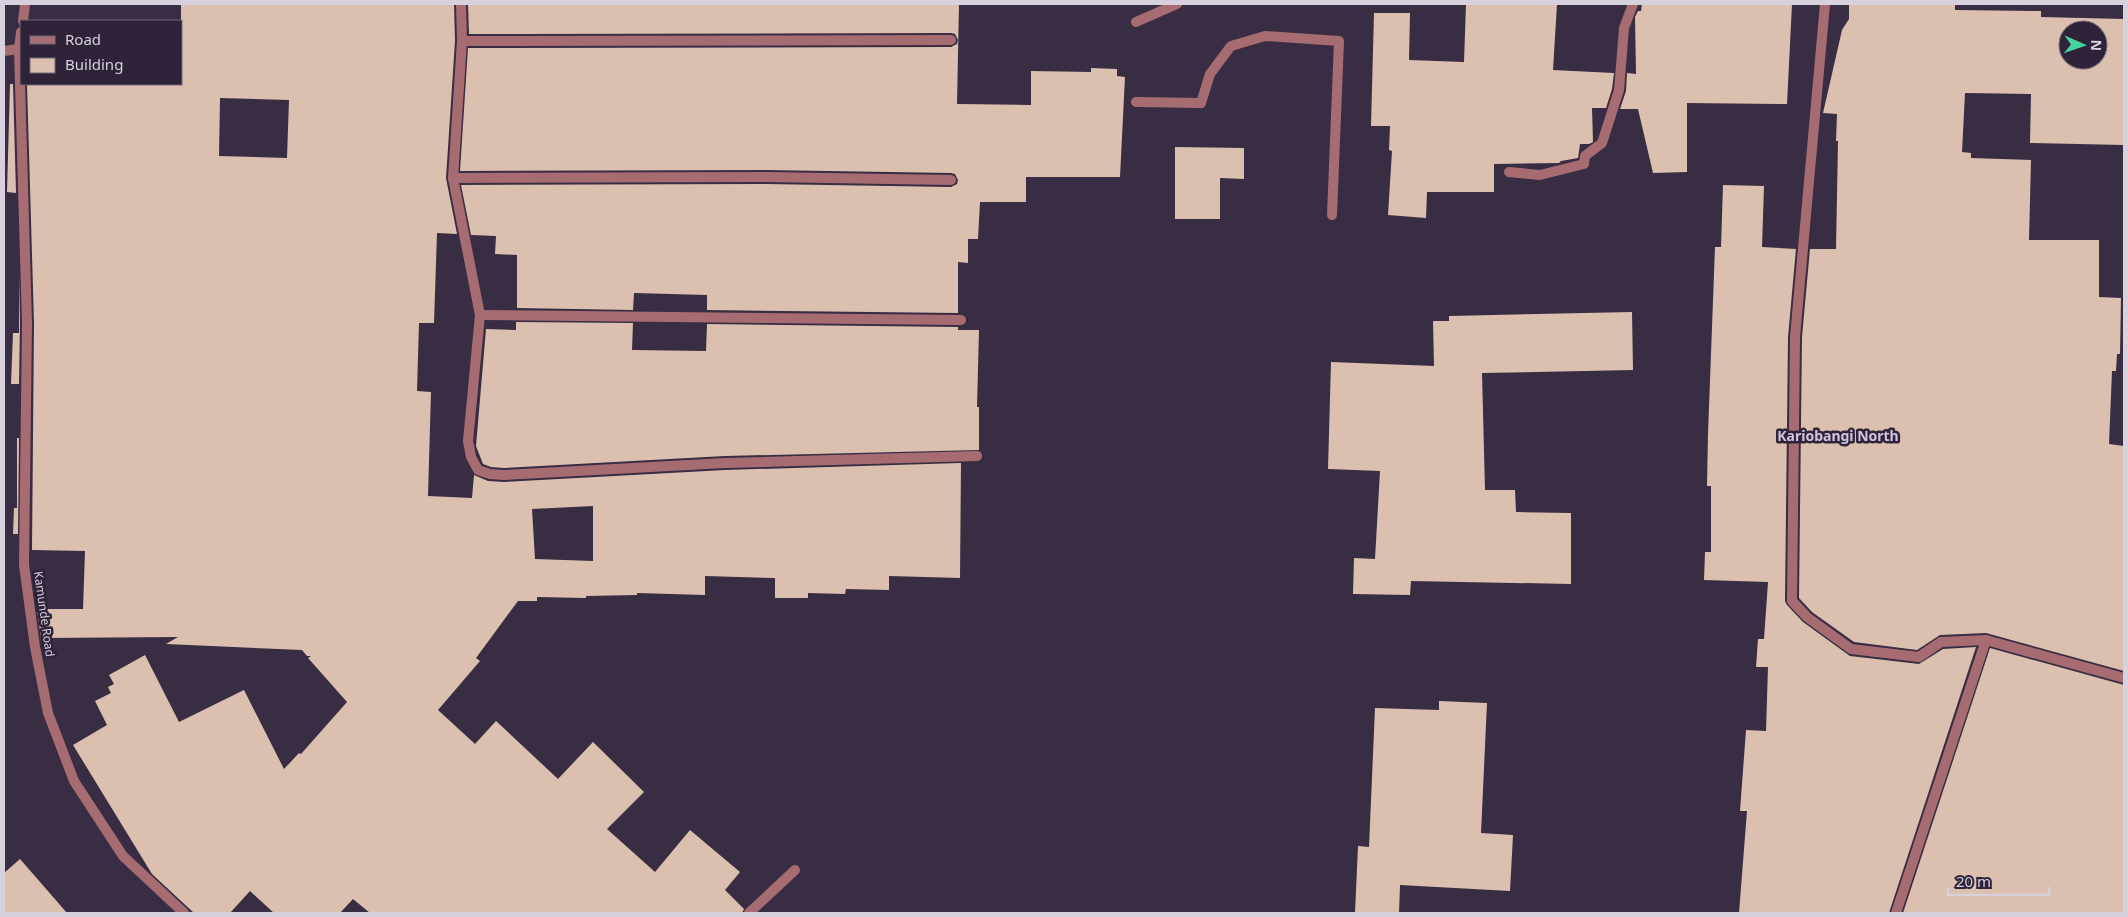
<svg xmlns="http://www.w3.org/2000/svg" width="2128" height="917" font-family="'Noto Sans',sans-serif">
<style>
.building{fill:#dcc0af;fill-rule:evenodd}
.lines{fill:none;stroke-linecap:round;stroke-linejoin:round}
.minor{stroke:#a66c72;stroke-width:10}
.labels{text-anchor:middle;stroke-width:5;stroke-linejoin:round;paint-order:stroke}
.street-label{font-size:12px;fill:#d7d1de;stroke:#2e2338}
.neighbourhood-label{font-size:14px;font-weight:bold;fill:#d1c4e0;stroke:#2e2338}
</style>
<rect width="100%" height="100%" fill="#382d42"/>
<g class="building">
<path d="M181,4H454L455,41L446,178L457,234L437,233L434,323H419L417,391L431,392L428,496L472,498L474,475L488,481L504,482L725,470L961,463L960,578L889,576V590L846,589L845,594L808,593V598H775V578L705,576V595L637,593V595L586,596V598L537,597V601H518L476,658L480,661L438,710L475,744L496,721L558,779L593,742L644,792L607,829L655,872L690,830L740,872L725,890L744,909L742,913H370L353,899L340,913H274L250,891L230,913H194L152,874L73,745L107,725L95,701L111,693L108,687L114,684L109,675L145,655L179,722L244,690L284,769L299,753L301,754L347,702L308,658L311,656H307L302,650L166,644L178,637L41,638L37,609H83L85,551L32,550L34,323L27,84H181ZM220,98L289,100L287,158L219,156ZM593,506V561L535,559L532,509Z"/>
<path d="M468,4H959L957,104L1031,105V71L1091,72V68L1117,69V76L1125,77L1120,177H1026V202H980L978,239H968V263L958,262V313L707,310V295L634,293L633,310L517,308V255L495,254L496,236L471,235L461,185L766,184L951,187L957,184L958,180L955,174L951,173L766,170L460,171L468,48L951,47L957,44L958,40L955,34L951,33L469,34Z"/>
<path d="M1466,4H1557L1553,70L1614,73L1612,89L1606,108H1592L1593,142L1589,144H1580L1578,158L1561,161L1559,163L1494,164V192H1427L1426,218L1388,215L1392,151L1389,150L1390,126H1371L1374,13H1410L1409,60L1464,62Z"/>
<path d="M1642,4H1792L1787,104L1687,103V172L1653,173L1638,109H1620L1626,91L1627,73L1636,74L1635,17L1638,11H1641Z"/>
<path d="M1849,4H1955V10L2041,11V17L2124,19V145L2030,143L2031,94L1965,93L1962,152L1971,153V158L2031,160L2029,240H2099V297L2121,298L2120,354H2117L2116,371H2112L2109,444L2124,446V671L1986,633L1940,635L1917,650L1854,642L1812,612L1799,598L1802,337L1810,249H1836L1838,141H1836L1837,114L1823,113L1842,30L1849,19ZM2068,30H2098V60H2068Z"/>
<path d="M10,84H13L16,193L7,192Z"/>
<path d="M1175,147L1244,148V179L1220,178V219H1175Z"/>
<path d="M1723,185L1764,186L1762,247L1796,249L1788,337L1785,601L1787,605L1803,622L1850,656L1919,664L1943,649L1976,647L1889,913H1739L1747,811H1740L1746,730L1766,731L1768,667H1756L1758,639H1764L1768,582L1704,580L1705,552H1711V486H1707L1708,434L1715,247H1721Z"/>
<path d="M19,276L20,323L19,384H11L13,333H19Z"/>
<path d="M1632,312L1633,370L1482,373L1485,490H1515L1516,512L1571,513V584L1411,581L1410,595L1353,594L1354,558L1375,559L1380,471L1328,469L1331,362L1434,366L1433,321H1449V316Z"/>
<path d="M516,322L633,323L632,350L706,351L707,324L958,327V330H979L977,407H979V450L725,456L504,468L491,467L483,464L476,446L486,329L516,330Z"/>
<path d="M17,438H19L18,534H13L14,508H17Z"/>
<path d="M1990,648L2124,685V913H1903Z"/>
<path d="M1439,701L1487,703L1481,833L1513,835L1510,891L1400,885L1399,913H1355L1358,846L1369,847L1375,708L1439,710Z"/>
<path d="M20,859L67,913H4V873Z"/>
</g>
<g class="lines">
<g class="minor">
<path d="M461,4L462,41L453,178L480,315L468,441L471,457L478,470L490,474L504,475L725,463L977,456"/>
<path d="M1825,4L1795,337L1792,601L1807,617L1851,649L1919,657L1941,642L1986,640L2124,678"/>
<path d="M23,21L25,4"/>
<path d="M1136,22L1177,4"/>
<path d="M21,32L19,49L27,323L24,565L35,647L48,713L74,781L123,856L184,913"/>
<path d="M462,41L951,40"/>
<path d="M4,51L19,49"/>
<path d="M1136,102L1201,103L1210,74L1231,46L1265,36L1339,41L1332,215"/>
<path d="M1509,172L1540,175L1584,164L1585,156L1602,143L1619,90L1624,28L1633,4"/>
<path d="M453,178L766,177L951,180"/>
<path d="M480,315L961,320"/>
<path d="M749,913L795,870"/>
<path d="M1896,913L1986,640"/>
</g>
</g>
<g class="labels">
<g class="street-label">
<text transform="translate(44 614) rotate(82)" y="4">Kamunde Road</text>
</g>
<g class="neighbourhood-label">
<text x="1838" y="441">Kariobangi North</text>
</g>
</g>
<rect width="2128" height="917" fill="none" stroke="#d7d1de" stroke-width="10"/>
<rect x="20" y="20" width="162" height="65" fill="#2e2338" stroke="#72697a"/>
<rect x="30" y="36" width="25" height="8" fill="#a66c72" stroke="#72697a"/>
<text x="65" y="45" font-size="15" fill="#d7d1de">Road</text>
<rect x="30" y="58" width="25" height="15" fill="#dcc0af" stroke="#72697a"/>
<text x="65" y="70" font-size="15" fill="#d7d1de">Building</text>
<g transform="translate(2083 45) rotate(92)"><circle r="24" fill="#2e2338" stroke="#72697a"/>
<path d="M0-4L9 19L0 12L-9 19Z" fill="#46d49e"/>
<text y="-8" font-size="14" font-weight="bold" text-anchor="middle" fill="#d7d1de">N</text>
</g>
<path d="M1948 887v8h101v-8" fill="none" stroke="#d7d1de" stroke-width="2.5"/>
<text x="1956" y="887" font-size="15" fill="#d7d1de" stroke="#2e2338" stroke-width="4" paint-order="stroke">20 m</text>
</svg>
